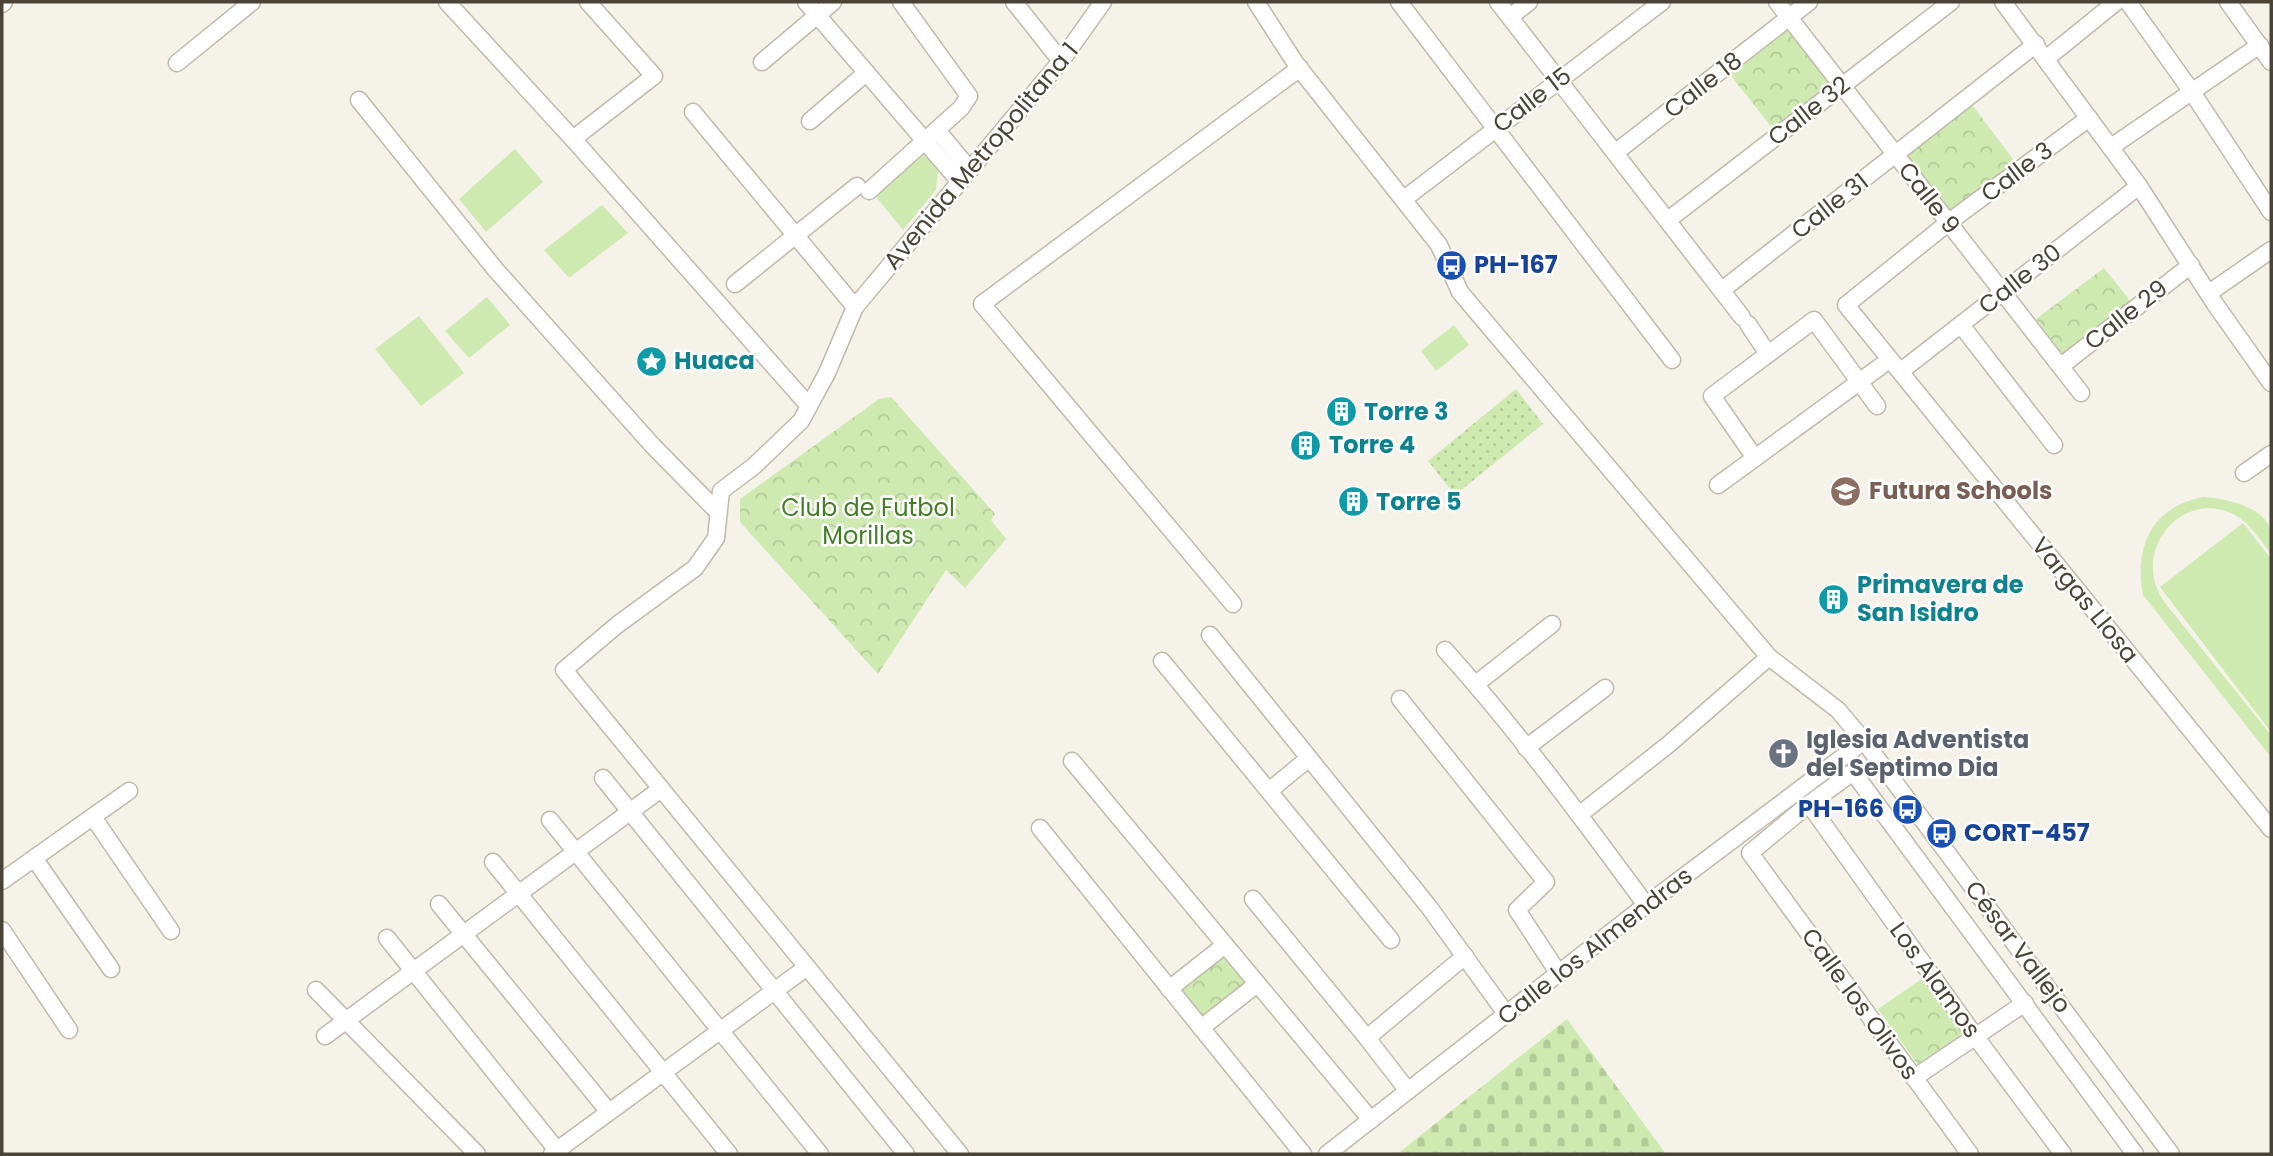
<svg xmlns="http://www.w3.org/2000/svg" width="2273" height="1156" font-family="Poppins,sans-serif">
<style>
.grass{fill:#cfeab1}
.forest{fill:url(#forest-crowns)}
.cemetery{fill:url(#cemetery-stones)}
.garden{fill:url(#garden-dots)}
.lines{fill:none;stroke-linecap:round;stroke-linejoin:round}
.minor-casing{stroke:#c1baac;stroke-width:19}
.minor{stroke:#fff;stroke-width:16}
.labels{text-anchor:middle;stroke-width:5;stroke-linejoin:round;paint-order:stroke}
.street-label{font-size:24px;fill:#4a4337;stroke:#fff}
.transit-label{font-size:24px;font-weight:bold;fill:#164399;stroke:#fff;text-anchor:start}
.culture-label{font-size:24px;font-weight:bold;fill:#0d838f;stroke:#fff;text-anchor:start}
.education-label{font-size:24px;font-weight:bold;fill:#785e54;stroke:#fff;text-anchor:start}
.park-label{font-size:24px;fill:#457e28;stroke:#fff}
.worship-label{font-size:24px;font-weight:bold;fill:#5b616d;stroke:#fff;text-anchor:start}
</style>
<defs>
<pattern id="forest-crowns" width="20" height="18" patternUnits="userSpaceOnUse" patternTransform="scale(1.75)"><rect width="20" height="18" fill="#cfeab1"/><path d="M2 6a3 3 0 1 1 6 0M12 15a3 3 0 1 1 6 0" fill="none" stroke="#b3ca99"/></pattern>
<pattern id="cemetery-stones" width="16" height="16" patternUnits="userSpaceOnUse" patternTransform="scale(1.75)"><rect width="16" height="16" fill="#cfeab1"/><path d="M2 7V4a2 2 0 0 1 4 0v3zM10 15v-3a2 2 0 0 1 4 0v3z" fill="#b3ca99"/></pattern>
<pattern id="garden-dots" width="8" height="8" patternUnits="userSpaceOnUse" patternTransform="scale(1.75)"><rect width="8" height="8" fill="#cfeab1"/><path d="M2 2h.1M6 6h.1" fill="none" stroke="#b3ca99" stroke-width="1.8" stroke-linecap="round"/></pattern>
</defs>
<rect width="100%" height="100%" fill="#f5f2ea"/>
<g class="grass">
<path d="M515,149L543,182L486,232L459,199Z"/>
<path d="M922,152L938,171L936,190L903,230L873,193Z"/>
<path d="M602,205L628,233L569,278L544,250Z"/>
<path d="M487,297L510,325L469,358L445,331Z"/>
<path d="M419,316L464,373L421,406L375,349Z"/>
<path d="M1454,325L1469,345L1436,371L1421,351Z"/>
<path d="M2203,497C2225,498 2264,506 2271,531C2273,538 2271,548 2271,554C2261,541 2250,523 2235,515C2183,487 2128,551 2165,603L2271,735V757L2143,595C2134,546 2152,507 2203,497Z"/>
<path d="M2243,523L2271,559V732L2160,587Z"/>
</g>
<g class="forest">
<path d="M1786,28L1829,84L1773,129L1728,72Z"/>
<path d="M1972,105L2016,163L1950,213L1906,155Z"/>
<path d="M2104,268L2132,303L2064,356L2036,319Z"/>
<path d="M891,397L995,514L991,520L1006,539L965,588L946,570L878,674L740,522V499L879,399Z"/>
<path d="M1224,951L1250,984L1201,1021L1176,989Z"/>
<path d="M1923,978L1966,1034L1920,1068L1878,1009Z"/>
</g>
<path class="cemetery" d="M1567,1019L1666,1154H1397Z"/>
<path class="garden" d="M1516,389L1543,424L1455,495L1428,461Z"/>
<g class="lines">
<defs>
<g id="minor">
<path d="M447,2L573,139L809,406"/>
<path d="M806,2L960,182"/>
<path d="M1014,2L1061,61"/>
<path d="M1256,2L1296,64L1439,245L1460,292L1769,657L1838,710L1864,741L2171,1154"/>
<path d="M1399,2L1672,360"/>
<path d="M1498,2L1742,317"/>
<path d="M1777,2L2081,393"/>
<path d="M2003,2L2139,186L2215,304L2271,383"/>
<path d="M2128,2L2192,92L2271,212"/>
<path d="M2228,2L2271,62"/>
<path d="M2,4L4,2"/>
<path d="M1510,17L1529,2"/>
<path d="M2047,58L2116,2"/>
<path d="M762,62L833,2"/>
<path d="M177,63L252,2"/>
<path d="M359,100L495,269L653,446L717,511"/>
<path d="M693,112L855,307"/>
<path d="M2089,118L1949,222L1846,305L2271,829"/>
<path d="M810,121L866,73"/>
<path d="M937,130L970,170"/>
<path d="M573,139L654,76L588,2"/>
<path d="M2111,147L2260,45"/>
<path d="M1616,152L1809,2"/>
<path d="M869,191L961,108L969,96L901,2"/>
<path d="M1404,199L1662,2"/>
<path d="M1668,220L1951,2"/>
<path d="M735,284L857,186"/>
<path d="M1722,290L2036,44"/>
<path d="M2209,293L2271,250"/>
<path d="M1748,324L1768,354"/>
<path d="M1961,325L2054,445"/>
<path d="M2061,366L2191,265"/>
<path d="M1901,371L2139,186"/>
<path d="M1755,458L1712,396L1814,320L1877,406"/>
<path d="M2244,473L2271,454"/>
<path d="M1718,485L1881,366"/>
<path d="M1233,604L982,304L1300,68"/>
<path d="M1210,635L1429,907L1507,1015"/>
<path d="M1445,650C1517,730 1582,818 1646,905"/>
<path d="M1162,661L1391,940"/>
<path d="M1476,684L1552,624"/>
<path d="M1400,699L1546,882L1517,910L1559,974"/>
<path d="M1526,748L1605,688"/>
<path d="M1072,761L1371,1120"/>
<path d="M603,778L906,1154"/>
<path d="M1269,791L1309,758"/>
<path d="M1809,804L1975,1036L2063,1154"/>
<path d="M1579,815L1669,744L1769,657"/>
<path d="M93,817L171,931"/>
<path d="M550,820L820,1154"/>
<path d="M1040,828L1303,1154"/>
<path d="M34,858L111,969"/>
<path d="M493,862L729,1154"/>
<path d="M2,881L129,791"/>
<path d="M1253,899L1367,1038L1408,1091"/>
<path d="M439,904L609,1112"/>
<path d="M2,930L69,1030"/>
<path d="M387,938L560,1154"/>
<path d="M1169,989L1225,945"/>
<path d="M316,990L477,1154"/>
<path d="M1201,1028L1257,984"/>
<path d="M325,1036L661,789"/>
<path d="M1367,1038L1465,956"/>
<path d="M1914,1078L2025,1003"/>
<path d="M552,1154L807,967"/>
<path d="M960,1154L564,670L617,625L695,568L716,538L721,491L754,466L801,421L827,373L855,307L1061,61L1103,2"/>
<path d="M1327,1154L1646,905L1864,741"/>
<path d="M1970,1154L1750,853L1809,804L1853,772L2135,1154"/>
</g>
</defs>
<use href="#minor" class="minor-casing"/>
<use href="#minor" class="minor"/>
</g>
<defs>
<symbol id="bus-disc" viewBox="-11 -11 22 22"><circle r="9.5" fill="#1a4fb4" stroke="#fff"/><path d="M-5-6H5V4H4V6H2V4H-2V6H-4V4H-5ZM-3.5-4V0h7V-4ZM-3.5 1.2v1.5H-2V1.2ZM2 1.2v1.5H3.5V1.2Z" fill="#fff"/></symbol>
<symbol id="sight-disc" viewBox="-11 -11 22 22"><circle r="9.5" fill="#0f9aa8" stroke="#fff"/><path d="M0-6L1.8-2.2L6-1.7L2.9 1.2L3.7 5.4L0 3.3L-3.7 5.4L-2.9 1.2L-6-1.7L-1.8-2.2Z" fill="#fff"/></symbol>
<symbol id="building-disc" viewBox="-11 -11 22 22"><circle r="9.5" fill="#0f9aa8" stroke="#fff"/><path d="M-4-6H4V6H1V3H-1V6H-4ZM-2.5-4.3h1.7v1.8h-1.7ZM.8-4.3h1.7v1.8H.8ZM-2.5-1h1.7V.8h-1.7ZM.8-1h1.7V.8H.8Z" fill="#fff"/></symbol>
<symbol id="school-disc" viewBox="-11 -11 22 22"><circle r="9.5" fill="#8d6e63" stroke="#fff"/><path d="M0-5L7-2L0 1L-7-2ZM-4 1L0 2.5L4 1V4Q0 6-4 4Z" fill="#fff"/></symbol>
<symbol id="church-disc" viewBox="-11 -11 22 22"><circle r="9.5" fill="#6b7280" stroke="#fff"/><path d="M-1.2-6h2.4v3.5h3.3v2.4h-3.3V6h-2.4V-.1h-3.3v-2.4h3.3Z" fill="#fff"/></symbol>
</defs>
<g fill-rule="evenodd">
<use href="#bus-disc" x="1434" y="248" width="35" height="35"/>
<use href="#sight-disc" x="634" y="344" width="35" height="35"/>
<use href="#building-disc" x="1324" y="394" width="35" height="35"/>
<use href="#building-disc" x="1288" y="428" width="35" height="35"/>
<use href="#school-disc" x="1828" y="474" width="35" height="35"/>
<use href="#building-disc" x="1336" y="484" width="35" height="35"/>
<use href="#building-disc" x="1816" y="582" width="35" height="35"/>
<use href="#church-disc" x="1766" y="736" width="35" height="35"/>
<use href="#bus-disc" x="1890" y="792" width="35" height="35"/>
<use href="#bus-disc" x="1924" y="816" width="35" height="35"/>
</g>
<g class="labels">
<g class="street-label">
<text transform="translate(1703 85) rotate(-38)" y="8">Calle 18</text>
<text transform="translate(1532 100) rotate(-37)" y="8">Calle 15</text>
<text transform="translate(1809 111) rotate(-38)" y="8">Calle 32</text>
<text transform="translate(981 156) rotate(-50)" y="8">Avenida Metropolitana 1</text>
<text transform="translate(2017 172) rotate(-37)" y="8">Calle 3</text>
<text transform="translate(1929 198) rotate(52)" y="8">Calle 9</text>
<text transform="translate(1830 206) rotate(-38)" y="8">Calle 31</text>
<text transform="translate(2020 279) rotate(-38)" y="8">Calle 30</text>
<text transform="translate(2126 315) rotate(-38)" y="8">Calle 29</text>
<text transform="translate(2085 600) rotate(51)" y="8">Vargas Llosa</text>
<text transform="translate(1595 946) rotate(-38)" y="8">Calle los Almendras</text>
<text transform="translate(2018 947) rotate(53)" y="8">César Vallejo</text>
<text transform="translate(1935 980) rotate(54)" y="8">Los Alamos</text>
<text transform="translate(1860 1004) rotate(54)" y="8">Calle los Olivos</text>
</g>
<g class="transit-label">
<text x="1474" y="273">PH-167</text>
<text x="1884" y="817" text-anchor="end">PH-166</text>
<text x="1964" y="841">CORT-457</text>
</g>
<g class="culture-label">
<text x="674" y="369">Huaca</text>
<text x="1364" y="420">Torre 3</text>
<text x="1329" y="453">Torre 4</text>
<text x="1376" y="510">Torre 5</text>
<text x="1857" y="593">Primavera de<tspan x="1857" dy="28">San Isidro</tspan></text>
</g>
<g class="education-label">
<text x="1869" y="499">Futura Schools</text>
</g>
<g class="park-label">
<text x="868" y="516">Club de Futbol<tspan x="868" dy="28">Morillas</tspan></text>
</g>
<g class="worship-label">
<text x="1806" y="748">Iglesia Adventista<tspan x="1806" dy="28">del Septimo Dia</tspan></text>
</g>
</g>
<rect width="2273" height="1156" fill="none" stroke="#4a4337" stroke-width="7"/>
</svg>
